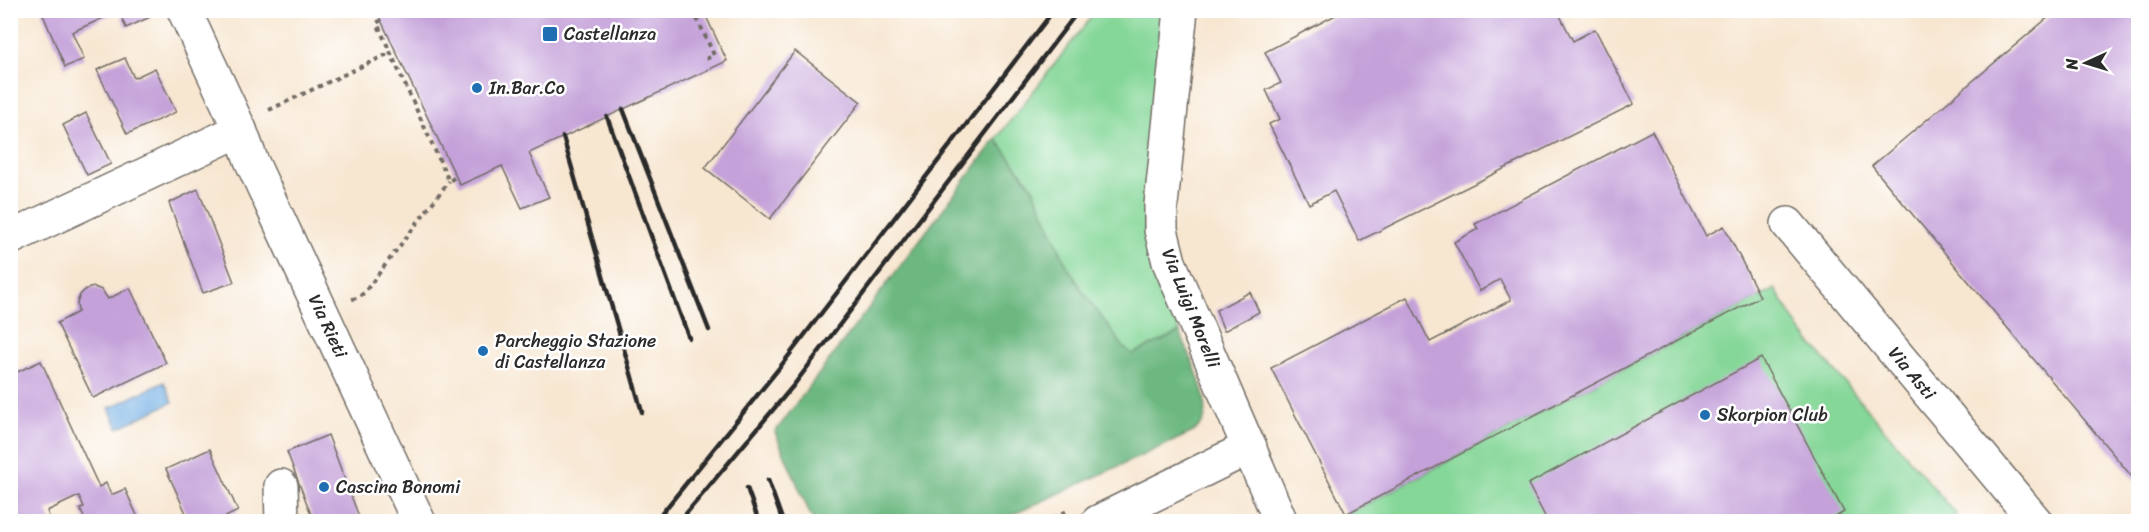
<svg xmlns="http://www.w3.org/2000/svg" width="2149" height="532" font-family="Sriracha,sans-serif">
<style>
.green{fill:#85d798;stroke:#588162;stroke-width:1.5}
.forest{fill:#6cb880;stroke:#4c7256;stroke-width:1.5}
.water{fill:#71aee3;stroke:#4e6c87;stroke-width:1.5}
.building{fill:#c4a1d9}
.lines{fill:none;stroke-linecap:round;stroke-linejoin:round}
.minor-casing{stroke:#726c65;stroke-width:36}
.path{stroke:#726c65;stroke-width:4;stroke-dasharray:4.5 4.5;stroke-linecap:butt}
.minor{stroke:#fff;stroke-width:33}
.rail{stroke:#2b2b2b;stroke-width:4.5}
.poi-dot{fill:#1f6fb2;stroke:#fff;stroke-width:2}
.labels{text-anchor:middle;stroke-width:5;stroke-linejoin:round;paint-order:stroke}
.poi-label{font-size:18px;fill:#2b2b2b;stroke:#fff;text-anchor:start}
.street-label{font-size:18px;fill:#2b2b2b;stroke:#fff}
</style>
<rect width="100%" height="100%" fill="#fff"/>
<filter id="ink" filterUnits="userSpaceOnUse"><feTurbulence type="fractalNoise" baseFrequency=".0167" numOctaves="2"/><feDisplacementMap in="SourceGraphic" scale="12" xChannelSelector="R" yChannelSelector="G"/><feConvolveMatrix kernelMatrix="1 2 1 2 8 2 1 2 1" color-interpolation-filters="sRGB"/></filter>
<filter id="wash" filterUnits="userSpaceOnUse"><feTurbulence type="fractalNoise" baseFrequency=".008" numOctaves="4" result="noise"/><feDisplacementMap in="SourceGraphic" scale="24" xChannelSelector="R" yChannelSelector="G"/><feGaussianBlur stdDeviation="1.35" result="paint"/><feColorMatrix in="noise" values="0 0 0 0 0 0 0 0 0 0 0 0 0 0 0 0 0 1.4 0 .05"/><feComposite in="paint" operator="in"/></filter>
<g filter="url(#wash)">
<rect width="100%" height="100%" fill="#f7e6d0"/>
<g class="green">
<path d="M1096,11H1168L1145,229L1150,259L1180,332L1133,354L1124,348L1091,305L1066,264L1033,188L996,139Z"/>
<path d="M1775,289L1801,331L1957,515L1945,522H1332Z"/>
</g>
<path class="forest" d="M996,139L1033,188L1066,264L1081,289L1124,348L1133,354L1180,332C1188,353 1213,401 1203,422C1201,425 1196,429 1193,432L999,521H813L775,432Z"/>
<path class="water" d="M164,382L173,402L118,428L109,408Z"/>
<g id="blocks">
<g class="building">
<path d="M41,10H147L150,17L126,28L119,11L72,32L84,59L65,67Z"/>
<path d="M380,10H703L727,61L529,153L549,197L522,208L502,166L460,185L377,12Z"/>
<path d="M1345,10H1557L1573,41L1595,29L1634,104L1359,241L1334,191L1309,204L1269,124L1280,119L1266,90L1281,83L1265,52Z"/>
<path d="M2057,10H2137L2138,12V484L1872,166Z"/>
<path d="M795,51L861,102L770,219L705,168Z"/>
<path d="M125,58L134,78L155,68L176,112L127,134L97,70Z"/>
<path d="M86,113L111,164L87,175L63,125Z"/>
<path d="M1652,131L1706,236L1724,226L1760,297L1346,514L1271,368L1407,297L1430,342L1511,300L1500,279L1480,291L1454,242L1478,229L1475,224Z"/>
<path d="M198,189L234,282L203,293L169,203Z"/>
<path d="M94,287L102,290L108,299L130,288L166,363L93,398L57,323L78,312L77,303L80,295L86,289Z"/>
<path d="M1250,292L1259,312L1224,331L1216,310Z"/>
<path d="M1761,358L1844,512L1827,522H1548L1528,484Z"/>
<path d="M41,361L99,487L106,483L111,495L125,489L140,522H86L80,509L84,507L79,496L47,511L51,522H10V364L15,373Z"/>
<path d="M328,435L361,522H314L287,452Z"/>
<path d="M210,449L238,511L215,522H190L166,469Z"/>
</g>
</g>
</g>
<g filter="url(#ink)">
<use href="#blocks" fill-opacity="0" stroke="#726c65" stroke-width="1.5"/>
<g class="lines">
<defs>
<g id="minor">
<path d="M184,10L240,130L251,160L419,522"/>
<path d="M1181,10L1161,205V230L1169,262L1281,522"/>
<path d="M1788,224L2036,522"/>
<path d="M10,238L240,130"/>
<path d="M281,486L282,522"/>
<path d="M1098,522L1250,447"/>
</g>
</defs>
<use href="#minor" class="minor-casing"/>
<g class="path">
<path d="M693,10L714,55L706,59"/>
<path d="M381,20L377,23L449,181L456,177"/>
<path d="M269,110L390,53"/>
<path d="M352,299L357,298L364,293L449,181"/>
<path d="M1046,522L1067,511"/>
</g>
<use href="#minor" class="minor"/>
<g class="rail">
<path d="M623,109L709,330"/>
<path d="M607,117L689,338"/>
<path d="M563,137L642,412"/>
<path d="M768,480L783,522"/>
<path d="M747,488L759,522"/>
<path d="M655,522L780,367L1054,10"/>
<path d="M679,522L793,386L1079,10"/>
</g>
</g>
</g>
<g class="poi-dot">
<rect x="542" y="26" width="16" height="16" rx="3"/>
<circle cx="477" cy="88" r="6"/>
<circle cx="483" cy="351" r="6"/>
<circle cx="1705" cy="415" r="6"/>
<circle cx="324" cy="487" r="6"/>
</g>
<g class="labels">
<g class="poi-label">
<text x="564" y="40">Castellanza</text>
<text x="489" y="94">In.Bar.Co</text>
<text x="495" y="347">Parcheggio Stazione<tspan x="495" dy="21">di Castellanza</tspan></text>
<text x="1717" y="421">Skorpion Club</text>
<text x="336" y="493">Cascina Bonomi</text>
</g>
<g class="street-label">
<text transform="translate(1191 308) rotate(68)" y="6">Via Luigi Morelli</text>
<text transform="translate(328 326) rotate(65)" y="6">Via Rieti</text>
<text transform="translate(1912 373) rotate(50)" y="6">Via Asti</text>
</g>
</g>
<rect width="2149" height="532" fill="none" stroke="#fff" stroke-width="36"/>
<g transform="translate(2086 63) rotate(266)" stroke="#ffffff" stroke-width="4.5" paint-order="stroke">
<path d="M0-4.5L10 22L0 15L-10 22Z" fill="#2b2b2b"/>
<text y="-9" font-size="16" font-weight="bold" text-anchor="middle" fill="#2b2b2b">N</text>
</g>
</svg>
